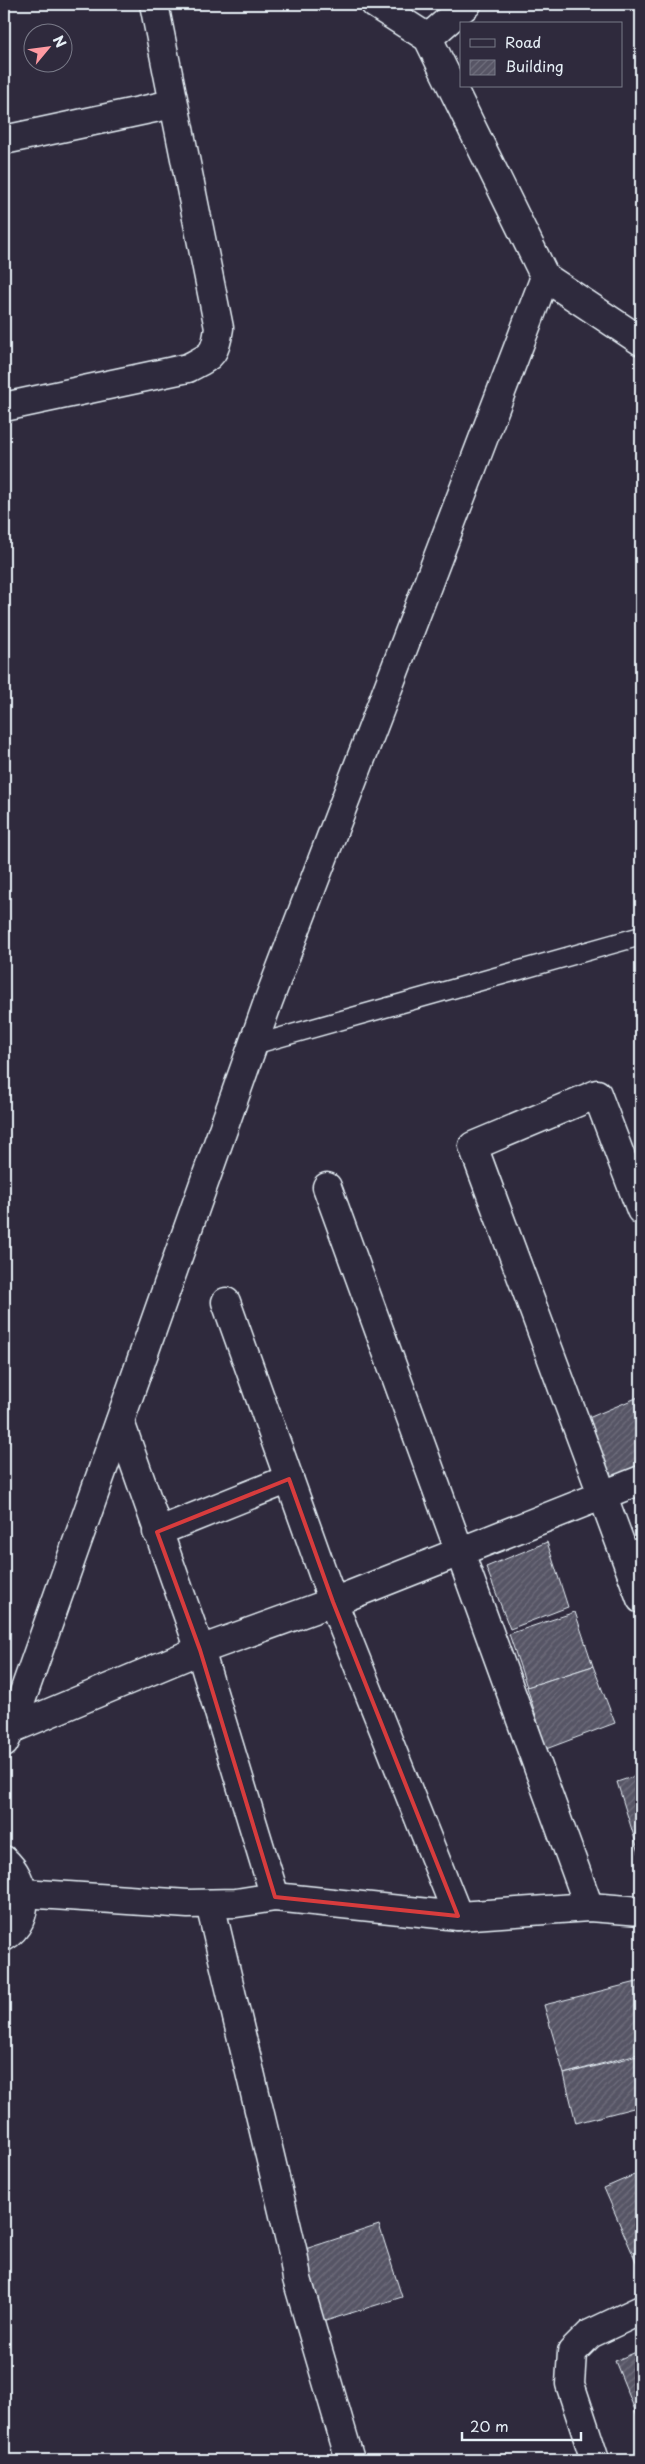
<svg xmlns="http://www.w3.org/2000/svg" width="645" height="2464" font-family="'Playpen Sans',sans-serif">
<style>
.building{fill:url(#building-hatch);stroke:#e8f1f8}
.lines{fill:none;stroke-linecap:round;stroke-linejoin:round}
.lane-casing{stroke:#e8f1f8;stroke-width:21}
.street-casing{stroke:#e8f1f8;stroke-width:31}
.secondary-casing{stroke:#e8f1f8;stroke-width:31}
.lane{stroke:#2f2a3d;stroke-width:18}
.street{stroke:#2f2a3d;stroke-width:28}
.secondary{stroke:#2f2a3d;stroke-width:28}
.marked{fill:none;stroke:#d83c3d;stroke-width:4;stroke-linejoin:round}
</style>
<defs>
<pattern id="building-hatch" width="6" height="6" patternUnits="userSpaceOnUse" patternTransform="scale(1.25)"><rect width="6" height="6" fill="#575565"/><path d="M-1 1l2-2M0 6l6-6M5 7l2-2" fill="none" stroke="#6f6e7c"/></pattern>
</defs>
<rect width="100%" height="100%" fill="#2f2a3d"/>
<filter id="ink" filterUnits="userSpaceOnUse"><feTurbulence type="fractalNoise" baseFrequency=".02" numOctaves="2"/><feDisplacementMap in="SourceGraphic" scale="10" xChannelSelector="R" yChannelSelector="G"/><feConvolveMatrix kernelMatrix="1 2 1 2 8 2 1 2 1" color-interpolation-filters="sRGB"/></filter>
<g filter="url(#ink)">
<g class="building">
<path d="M641,1396V1468L611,1480L586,1419Z"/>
<path d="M547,1542L568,1607L510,1629L486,1567Z"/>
<path d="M575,1612L593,1666L527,1687L509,1634Z"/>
<path d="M593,1666L615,1723L546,1749L527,1687Z"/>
<path d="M641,1774V1859L617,1782Z"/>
<path d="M641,1981V2053L564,2074L544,2005Z"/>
<path d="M641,2055V2106L576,2123L564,2074Z"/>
<path d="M641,2172V2264L638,2266L604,2188Z"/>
<path d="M379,2225L402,2297L316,2324L293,2253Z"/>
<path d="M641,2350V2425L615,2361Z"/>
</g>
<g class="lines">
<defs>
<path id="lane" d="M253,1045L641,936"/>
<g id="street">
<path d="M4,140L173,104"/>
<path d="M545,277L641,341"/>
<path d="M4,407L188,368C212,355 215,356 219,328L154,4"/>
<path d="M327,1187L589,1907"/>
<path d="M641,1210L597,1094L473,1146L641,1599"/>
<path d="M226,1302L333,1602L458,1916"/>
<path d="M120,1422L200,1650L275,1897"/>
<path d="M157,1532L289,1479"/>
<path d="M11,1729L200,1650L333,1602L641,1480"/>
<path d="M23,1893L188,1904L236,1903L275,1897L458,1916L589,1907L641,1911"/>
<path d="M210,1904L293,2253L297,2279L350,2460"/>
<path d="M595,2460L570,2384L572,2352L590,2334L641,2310"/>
</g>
<g id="secondary">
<path d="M428,38L467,4"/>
<path d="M4,1743L11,1729L268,1002L545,277L428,38L375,4"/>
<path d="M4,1860C26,1879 33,1920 4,1937"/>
</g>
</defs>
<use href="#lane" class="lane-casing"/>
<use href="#street" class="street-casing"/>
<use href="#secondary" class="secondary-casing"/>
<use href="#lane" class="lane"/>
<use href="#street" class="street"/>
<use href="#secondary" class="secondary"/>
</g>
</g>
<path class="marked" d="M289,1479L333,1602L458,1916L275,1897L200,1650L157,1532Z"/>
<rect width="645" height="2464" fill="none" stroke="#2f2a3d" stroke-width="20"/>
<rect x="10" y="10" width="625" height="2444" fill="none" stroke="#e8f1f8" stroke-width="2" filter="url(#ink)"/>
<rect x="460" y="22" width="162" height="65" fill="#2f2a3d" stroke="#797a88"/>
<rect x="470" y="39" width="25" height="8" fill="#2f2a3d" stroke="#797a88"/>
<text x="505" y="48" font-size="15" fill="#e8f1f8">Road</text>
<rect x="470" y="60" width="25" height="15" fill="url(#building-hatch)" stroke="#797a88"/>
<text x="505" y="72" font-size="15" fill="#e8f1f8">Building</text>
<g transform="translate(48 48) rotate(61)"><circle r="24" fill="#2f2a3d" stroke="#797a88"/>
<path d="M0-4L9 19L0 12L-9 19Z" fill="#ff9aa2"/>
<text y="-8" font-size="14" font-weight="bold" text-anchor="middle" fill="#e8f1f8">N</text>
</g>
<path d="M462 2432v8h119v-8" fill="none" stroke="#e8f1f8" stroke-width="2.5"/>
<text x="470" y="2432" font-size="15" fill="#e8f1f8" stroke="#2f2a3d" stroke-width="4" paint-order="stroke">20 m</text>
</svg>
